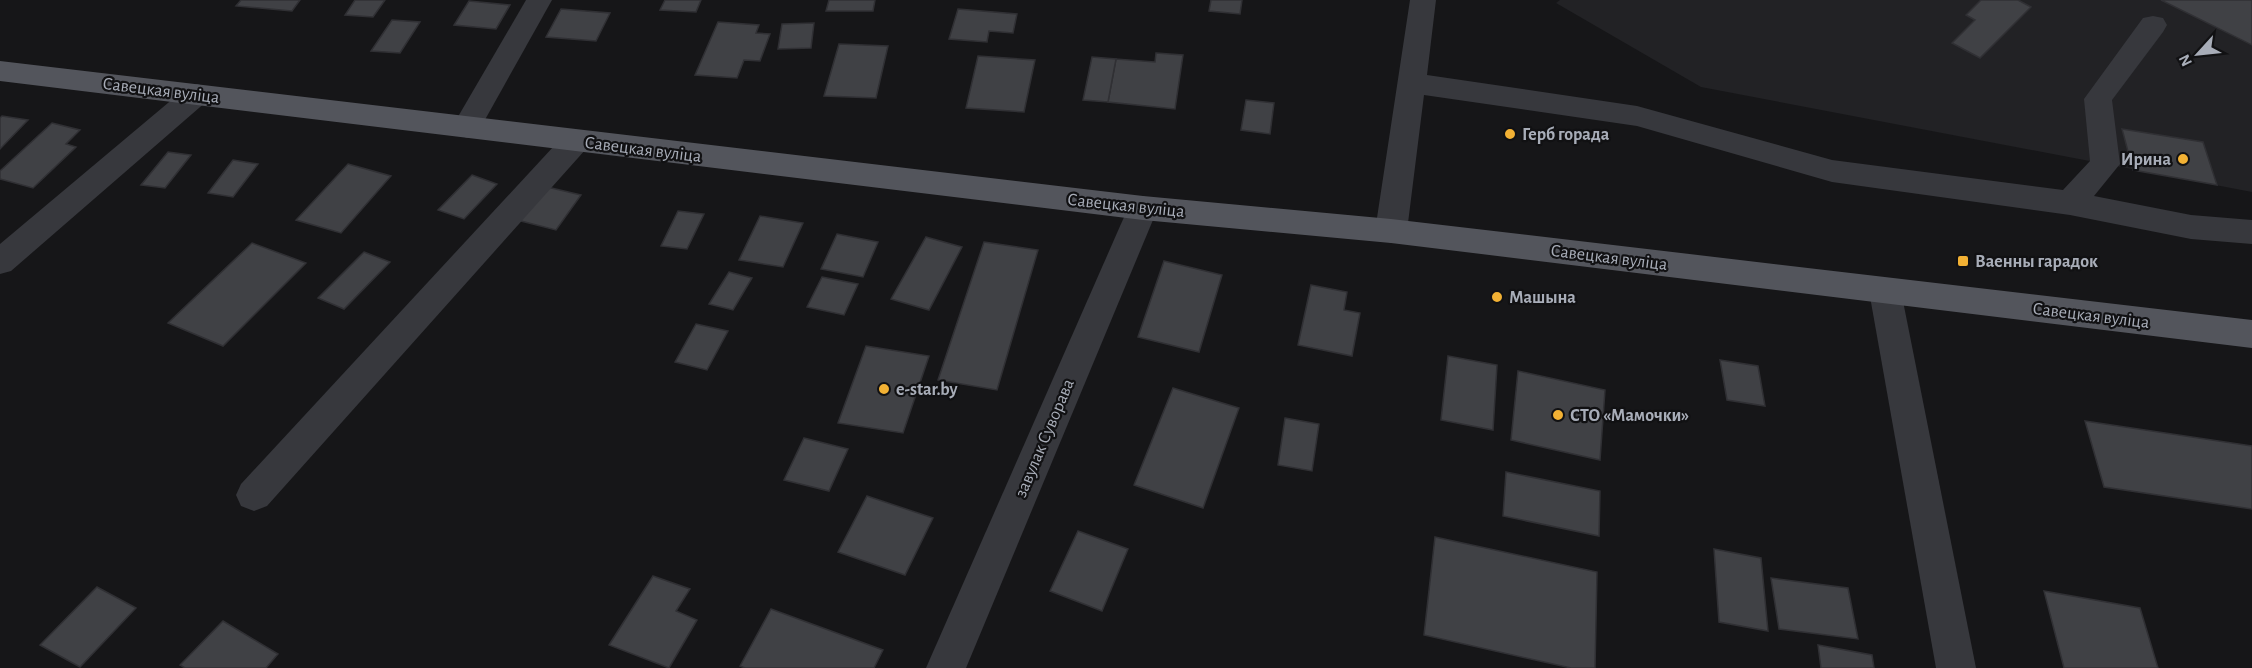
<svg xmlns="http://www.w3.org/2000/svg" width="2252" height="668" font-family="'Alegreya Sans',sans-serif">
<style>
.built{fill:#222225}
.building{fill:#404145;stroke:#303034;stroke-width:1.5}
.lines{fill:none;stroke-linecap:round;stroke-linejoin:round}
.minor{fill:#37383d;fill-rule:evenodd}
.major{fill:#53555c;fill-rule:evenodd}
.poi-dot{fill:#f2b134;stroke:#111113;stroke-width:2}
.labels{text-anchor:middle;stroke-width:4.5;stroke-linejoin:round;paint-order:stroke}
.street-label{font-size:18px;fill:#a8adb8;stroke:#111113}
.poi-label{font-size:18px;font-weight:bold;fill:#a8adb8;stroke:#111113;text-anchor:start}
</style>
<rect width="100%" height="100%" fill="#161618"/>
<path class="built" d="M1560,0H2252V192L1701,87L1556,3Z"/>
<g class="building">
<path d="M241,0H300L292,11L236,6Z"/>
<path d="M355,0H385L373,17L345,15Z"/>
<path d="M665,0H701L696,12L660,10Z"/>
<path d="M829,0H875L873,11H826Z"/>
<path d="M1211,0H1242L1240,14L1209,11Z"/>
<path d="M1981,0H2018L2031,7L1980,58L1952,43L1975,20L1966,15Z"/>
<path d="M2161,0H2252V45Z"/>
<path d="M469,1L510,5L496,29L454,25Z"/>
<path d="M561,9L610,13L596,41L546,37Z"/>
<path d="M958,9L1017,14L1013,33L989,31L987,42L949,39Z"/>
<path d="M392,20L420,22L400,53L371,51Z"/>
<path d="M718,22L759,25L756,33L770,34L760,61L744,60L737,78L695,75Z"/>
<path d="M814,23L811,48L778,49L782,24Z"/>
<path d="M839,44L888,46L876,98L824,96Z"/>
<path d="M1156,53L1183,55L1175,109L1108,102L1116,59L1155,62Z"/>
<path d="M978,56L1035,60L1024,112L966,108Z"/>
<path d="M1092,57L1116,59L1108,102L1083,100Z"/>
<path d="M1246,100L1274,103L1270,134L1241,130Z"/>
<path d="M2,116L28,120L0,149V118Z"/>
<path d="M52,123L80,130L66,144L76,147L33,188L0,179V171Z"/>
<path d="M2122,129L2203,142L2217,185L2133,170Z"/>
<path d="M168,152L191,155L165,188L141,185Z"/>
<path d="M233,160L258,164L233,197L208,193Z"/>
<path d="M348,164L391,176L341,233L296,220Z"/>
<path d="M472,175L497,184L464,219L438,210Z"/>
<path d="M543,186L581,195L556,230L517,220Z"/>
<path d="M678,211L704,214L687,249L661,246Z"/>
<path d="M760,216L803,223L783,267L739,260Z"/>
<path d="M837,234L878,242L863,277L821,269Z"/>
<path d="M926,237L962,247L929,310L891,299Z"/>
<path d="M984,242L1038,250L997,390L938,380Z"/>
<path d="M252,243L306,263L223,346L168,323Z"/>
<path d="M364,252L390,262L344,309L318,298Z"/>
<path d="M1164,261L1222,275L1199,352L1138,337Z"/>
<path d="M729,272L752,278L733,310L709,304Z"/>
<path d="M822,277L858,284L844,315L807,307Z"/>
<path d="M1311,285L1347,292L1344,310L1360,313L1352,356L1298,345Z"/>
<path d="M696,324L728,331L707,370L675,362Z"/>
<path d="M866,346L929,356L903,433L838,423Z"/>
<path d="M1448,356L1497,365L1493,430L1441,420Z"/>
<path d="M1720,360L1758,366L1765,406L1727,400Z"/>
<path d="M1518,371L1605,390L1600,460L1511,440Z"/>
<path d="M1173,388L1239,408L1203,508L1134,485Z"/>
<path d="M1285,418L1319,424L1312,471L1278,465Z"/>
<path d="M2085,421L2252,446V509L2104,487Z"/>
<path d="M804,438L848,449L829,491L784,480Z"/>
<path d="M1506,472L1600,491L1599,536L1503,516Z"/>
<path d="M867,496L933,518L905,575L838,552Z"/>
<path d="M1078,531L1128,549L1102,611L1050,591Z"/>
<path d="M1435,537L1597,572L1595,668H1571L1424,635Z"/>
<path d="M1714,549L1761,558L1768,631L1719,622Z"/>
<path d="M653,576L690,589L676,611L697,620L669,668L609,645Z"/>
<path d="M1771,578L1848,588L1858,639L1779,629Z"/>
<path d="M97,587L136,608L80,667L40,645Z"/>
<path d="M2044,591L2140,608L2158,668H2064Z"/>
<path d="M771,609L883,650L874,668H745L740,666Z"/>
<path d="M223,621L278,654L266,668H185L180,665Z"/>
<path d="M1818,645L1872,655L1874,668H1821Z"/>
</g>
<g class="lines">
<g class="minor">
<path d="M526,0H552L477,134L467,138L457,134L452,127Z"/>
<path d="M1410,0H1436L1427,75L1637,106L1832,160L2063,190L2090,161L2084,99L2143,18L2153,16L2163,18L2167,25L2163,32L2112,100L2120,164L2094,196L2191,215L2252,220V244L2191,239L2070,215L1832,182L1637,126L1424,95L1407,231L1402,239L1391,243L1380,239L1375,231Z"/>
<path d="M197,84L207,87L211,94L207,101L11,271L0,274V244L187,87Z"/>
<path d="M576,130L586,133L591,141L586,149L267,506L254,511L241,506L236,495L241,484L566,133Z"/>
<path d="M1143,196L1154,200L1158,208L966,668H926L1128,208L1132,200Z"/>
<path d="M1885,278L1896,282L1901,291L1976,668H1936L1869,291L1874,282Z"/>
</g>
<path class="major" d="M0,61L1143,196L1391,219L2252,320V348L1391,243L1143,220L0,81Z"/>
</g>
<g class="poi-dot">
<circle cx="1510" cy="134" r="6"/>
<circle cx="2183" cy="159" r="6"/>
<rect x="1957" y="255" width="12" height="12" rx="3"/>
<circle cx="1497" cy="297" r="6"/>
<circle cx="884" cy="389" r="6"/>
<circle cx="1558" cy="415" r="6"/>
</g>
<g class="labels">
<g class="street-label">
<text transform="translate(161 90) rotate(7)" y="6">Савецкая вуліца</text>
<text transform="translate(643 149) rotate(7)" y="6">Савецкая вуліца</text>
<text transform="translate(1126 205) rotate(6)" y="6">Савецкая вуліца</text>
<text transform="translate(1609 257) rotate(7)" y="6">Савецкая вуліца</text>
<text transform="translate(2091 315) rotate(7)" y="6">Савецкая вуліца</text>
<text transform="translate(1044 438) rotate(-67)" y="6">завулак Суворава</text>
</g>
<g class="poi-label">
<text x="1522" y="140">Герб горада</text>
<text x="2171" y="165" text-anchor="end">Ирина</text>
<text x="1975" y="267">Ваенны гарадок</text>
<text x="1509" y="303">Машына</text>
<text x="896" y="395">e-star.by</text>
<text x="1570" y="421">СТО «Мамочки»</text>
</g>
</g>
<g transform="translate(2198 54) rotate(243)" stroke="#111113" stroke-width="4.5" paint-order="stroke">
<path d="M0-4.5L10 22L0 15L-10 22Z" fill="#a8adb8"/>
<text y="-9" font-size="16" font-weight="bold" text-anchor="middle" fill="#a8adb8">N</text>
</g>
</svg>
